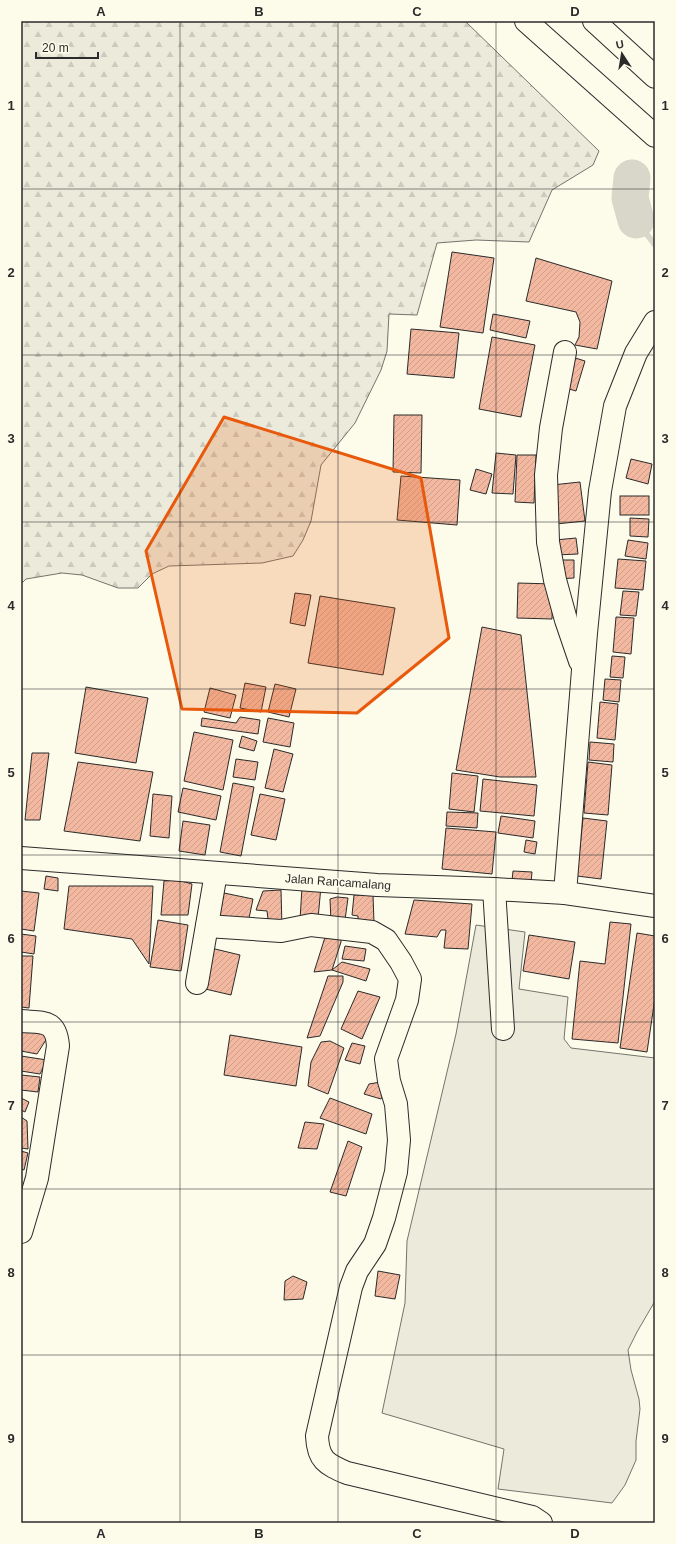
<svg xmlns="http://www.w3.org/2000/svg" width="676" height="1544" font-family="Arial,sans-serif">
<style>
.grass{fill:#ecebdb;stroke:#74746e}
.forest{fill:url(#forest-firs);stroke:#74746e}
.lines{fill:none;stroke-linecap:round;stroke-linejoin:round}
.stream{stroke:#d8d7c9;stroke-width:6}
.river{stroke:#d8d7c9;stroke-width:37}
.building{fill:url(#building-hatch);stroke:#2b2b2b}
.minor-casing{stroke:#2b2b2b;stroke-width:24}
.highway-casing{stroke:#2b2b2b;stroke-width:24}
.minor{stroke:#fdfbea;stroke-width:22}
.highway{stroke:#fdfbea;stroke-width:22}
.marked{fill:#e8590c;fill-opacity:0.2;stroke:#e8590c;stroke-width:3;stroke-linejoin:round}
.grid{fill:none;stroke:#2b2b2b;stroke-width:1;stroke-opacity:0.55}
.labels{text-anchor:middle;stroke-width:3;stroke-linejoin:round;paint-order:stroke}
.street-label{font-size:12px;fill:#2b2b2b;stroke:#fdfbea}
.neatline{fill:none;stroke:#2b2b2b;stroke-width:1.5}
.grid-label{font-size:13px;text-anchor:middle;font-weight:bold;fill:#2b2b2b}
</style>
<defs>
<pattern id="forest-firs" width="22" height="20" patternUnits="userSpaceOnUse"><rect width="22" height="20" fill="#ecebdb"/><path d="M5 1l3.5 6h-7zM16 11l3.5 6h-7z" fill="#cbcabc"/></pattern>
<pattern id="building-hatch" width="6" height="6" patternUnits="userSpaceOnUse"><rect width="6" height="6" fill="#f2b8a0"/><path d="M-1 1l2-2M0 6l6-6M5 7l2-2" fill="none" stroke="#d09e8a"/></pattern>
</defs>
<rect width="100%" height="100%" fill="#fdfbea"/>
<path class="grass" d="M476,925L525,932L519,989L568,997L564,1039L571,1048L655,1058V1301L637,1332L628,1350L631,1370L639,1399L640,1409L636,1441V1460L625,1485L612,1503L498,1489L504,1449L382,1413L405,1303L407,1241L456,1034Z"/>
<path class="forest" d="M21,21H465L599,151L593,165L552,190L529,242L476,240L437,243L417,315L389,314L387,351L381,370L355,423L321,465L311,521L303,540L293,556L262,563L169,566L152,574L138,588H118L82,575L62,573L26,579L21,584Z"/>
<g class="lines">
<path class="stream" d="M636,220L655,245"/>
<path class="river" d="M632,178L630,198L636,220"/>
</g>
<g class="building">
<path d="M452,252L494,258L483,333L440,327Z"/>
<path d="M536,258L612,281L597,349L575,345L579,337L580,322L576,312L526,301Z"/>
<path d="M493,314L530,321L526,338L490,330Z"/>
<path d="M411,329L459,333L454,378L407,374Z"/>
<path d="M492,337L535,345L521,417L479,409Z"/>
<path d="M572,357L585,361L576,391L562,387Z"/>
<path d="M394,415H422L421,473L393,472Z"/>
<path d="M496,453L516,455L513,494L492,493Z"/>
<path d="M517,455H536L534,503L515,502Z"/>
<path d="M631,459L652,464L648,484L626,478Z"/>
<path d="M476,469L492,474L486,494L470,490Z"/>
<path d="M401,476L460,480L457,525L397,520Z"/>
<path d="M580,482L585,521L556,524L552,485Z"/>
<rect x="620" y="496" width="29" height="19"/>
<path d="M630,518L649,519L648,537L630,536Z"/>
<path d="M576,538L578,554L556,555L555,540Z"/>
<path d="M628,540L648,543L646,559L625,556Z"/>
<path d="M618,559L646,561L643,590L615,588Z"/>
<path d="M556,560H574V578L557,579Z"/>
<path d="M518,583L553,584L552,619L517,618Z"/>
<path d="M623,591L639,592L636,616L620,615Z"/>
<path d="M295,593L311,595L305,626L290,623Z"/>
<path d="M320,596L395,608L383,675L308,663Z"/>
<path d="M616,617L634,618L631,654L613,652Z"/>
<path d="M482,627L521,635L536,777H500L456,770Z"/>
<path d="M612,656L625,657L623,678L610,677Z"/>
<path d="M605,679L621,680L619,702L603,700Z"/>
<path d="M245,683L266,687L261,712L240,708Z"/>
<path d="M275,684L296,689L289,717L268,712Z"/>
<path d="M86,687L148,698L136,763L75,753Z"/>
<path d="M210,688L236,695L230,718L204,712Z"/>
<path d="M600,702L618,704L615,740L597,738Z"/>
<path d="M240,717L260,720L258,734L201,726L202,718L236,723Z"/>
<path d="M268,718L294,723L290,747L263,742Z"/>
<path d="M194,732L233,740L223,790L184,781Z"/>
<path d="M242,736L257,741L254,751L239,747Z"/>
<path d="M590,742L614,744L613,762L589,760Z"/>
<path d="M274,749L293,754L283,792L265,788Z"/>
<path d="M32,753H49L40,820H25Z"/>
<path d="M236,759L258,762L255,780L233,777Z"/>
<path d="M78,762L153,772L140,841L64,831Z"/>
<path d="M588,762L612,765L608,815L584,813Z"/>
<path d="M452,773L478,776L474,812L449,809Z"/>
<path d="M483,779L537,785L534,816L480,811Z"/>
<path d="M233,783L254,787L241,856L220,852Z"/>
<path d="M183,788L221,796L216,820L178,812Z"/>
<path d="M153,794L172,796L169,838L150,836Z"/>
<path d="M260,794L285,799L276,840L251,835Z"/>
<path d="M447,812L478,813L477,828L446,826Z"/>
<path d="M501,816L535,821L533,838L498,833Z"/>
<path d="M583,818L607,821L601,879L577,876Z"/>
<path d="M183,821L210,825L205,855L179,851Z"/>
<path d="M446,828L496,832L492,874L442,869Z"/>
<path d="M526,840L537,842L535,854L524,852Z"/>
<path d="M513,871L532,872L531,883L512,881Z"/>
<path d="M46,876L58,878V891L44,889Z"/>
<path d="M178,880L192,884L188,915H161L164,881Z"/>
<path d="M69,886H153L149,964L132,939L64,929Z"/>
<path d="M321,886L318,919L300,920L302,887Z"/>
<path d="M281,890L282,928L269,927L267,911L256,910L263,891Z"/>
<path d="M21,891L39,893L34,931L21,929Z"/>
<path d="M224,893L253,899L247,928L218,922Z"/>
<path d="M354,895H373L374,923L358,926V916L352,915Z"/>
<path d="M337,897L348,898L345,920L331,922L330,899Z"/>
<path d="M414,900L472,904L468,949L444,948L446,930H441L437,937L405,934Z"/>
<path d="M158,920L188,925L181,971L150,967Z"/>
<path d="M610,922L631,924L618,1043L572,1039L580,961L605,964Z"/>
<path d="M341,930V942L332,970L314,972L327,931Z"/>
<path d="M637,933L655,936V998L647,1052L620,1048Z"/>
<path d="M21,934L36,936L34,954L21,952Z"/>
<path d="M529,935L575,942L569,979L523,971Z"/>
<path d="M345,946L366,949L364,961L342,959Z"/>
<path d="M211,948L240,955L231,995L201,988Z"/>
<path d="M21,956H33L29,1008L21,1007Z"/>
<path d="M342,962L370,969L366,981L332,970Z"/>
<path d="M328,976H343V982L320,1036L307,1038Z"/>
<path d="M358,991L380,997L362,1039L341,1029Z"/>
<path d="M21,1026L51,1032L37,1054L21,1051Z"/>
<path d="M230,1035L302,1047L296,1086L224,1075Z"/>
<path d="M330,1041L344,1048L328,1094L308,1086L311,1062L321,1042Z"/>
<path d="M352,1043L365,1046L360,1064L345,1060Z"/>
<path d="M21,1056L47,1060L40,1074L21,1071Z"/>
<path d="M21,1075L40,1077L38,1092L21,1090Z"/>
<path d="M381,1082L385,1092L381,1099L364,1094L369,1084Z"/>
<path d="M21,1098L29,1102L25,1112L21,1110Z"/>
<path d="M330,1098L372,1114L366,1134L320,1118Z"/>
<path d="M21,1117L27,1121L28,1149L21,1148Z"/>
<path d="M305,1122L324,1124L317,1149L298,1148Z"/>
<path d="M348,1141L362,1147L346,1196L330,1192Z"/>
<path d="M21,1151L28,1153L24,1170L21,1169Z"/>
<path d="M378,1271L400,1275L395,1299L375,1296Z"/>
<path d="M293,1276L307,1282L303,1299L284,1300L285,1281Z"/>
</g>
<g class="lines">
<defs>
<g id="minor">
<path d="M565,352L551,428L546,475L548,542L555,580L566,620L580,661"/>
<path d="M21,858L377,885L494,889L565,893L655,906"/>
<path d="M494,889L503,1029"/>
<path d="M565,893L586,633L600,491L615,406L636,353L655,322"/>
<path d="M207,926L281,931L311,925L372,932L386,940L401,962L410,979L407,1000L386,1059L389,1081L396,1104L399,1140L396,1172L384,1218L375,1244L357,1271L351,1287L317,1436C318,1460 326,1464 347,1473L532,1517L541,1523"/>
<path d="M197,983L216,873"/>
<path d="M21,1021C43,1023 56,1019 58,1046L37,1178L21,1232"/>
</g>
<g id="highway">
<path d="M526,21L655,136"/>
<path d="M594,21L655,77"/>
</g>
</defs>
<use href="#minor" class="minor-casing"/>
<use href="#highway" class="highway-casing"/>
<use href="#minor" class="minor"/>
<use href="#highway" class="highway"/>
</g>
<path class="marked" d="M224,417L421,478L449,638L357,713L182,709L146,551Z"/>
<path class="grid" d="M180,21V1523M338,21V1523M496,21V1523M21,189H655M21,355H655M21,522H655M21,689H655M21,855H655M21,1022H655M21,1189H655M21,1355H655"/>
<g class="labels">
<g class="street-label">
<text transform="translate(338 882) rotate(4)" y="4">Jalan Rancamalang</text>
</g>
</g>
<rect width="676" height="1544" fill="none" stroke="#fdfbea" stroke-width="44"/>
<g transform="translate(622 54) rotate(348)" stroke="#fdfbea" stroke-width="3" paint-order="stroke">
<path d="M0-3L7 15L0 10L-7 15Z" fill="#2b2b2b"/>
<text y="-6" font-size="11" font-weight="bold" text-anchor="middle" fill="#2b2b2b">U</text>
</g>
<path d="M36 52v6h62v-6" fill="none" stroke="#2b2b2b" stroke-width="2"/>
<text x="42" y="52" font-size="12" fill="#2b2b2b" stroke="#fdfbea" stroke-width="3" paint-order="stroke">20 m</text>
<rect x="22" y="22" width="632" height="1500" class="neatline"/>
<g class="grid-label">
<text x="101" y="16">A</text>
<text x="259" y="16">B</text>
<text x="417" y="16">C</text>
<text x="575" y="16">D</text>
<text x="11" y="110">1</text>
<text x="665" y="110">1</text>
<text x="11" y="277">2</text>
<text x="665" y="277">2</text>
<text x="11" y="443">3</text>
<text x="665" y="443">3</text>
<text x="11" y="610">4</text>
<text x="665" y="610">4</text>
<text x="11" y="777">5</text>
<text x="665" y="777">5</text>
<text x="11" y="943">6</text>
<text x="665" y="943">6</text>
<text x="11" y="1110">7</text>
<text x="665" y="1110">7</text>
<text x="11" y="1277">8</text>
<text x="665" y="1277">8</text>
<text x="11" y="1443">9</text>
<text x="665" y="1443">9</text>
<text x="101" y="1538">A</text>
<text x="259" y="1538">B</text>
<text x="417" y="1538">C</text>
<text x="575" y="1538">D</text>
</g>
</svg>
